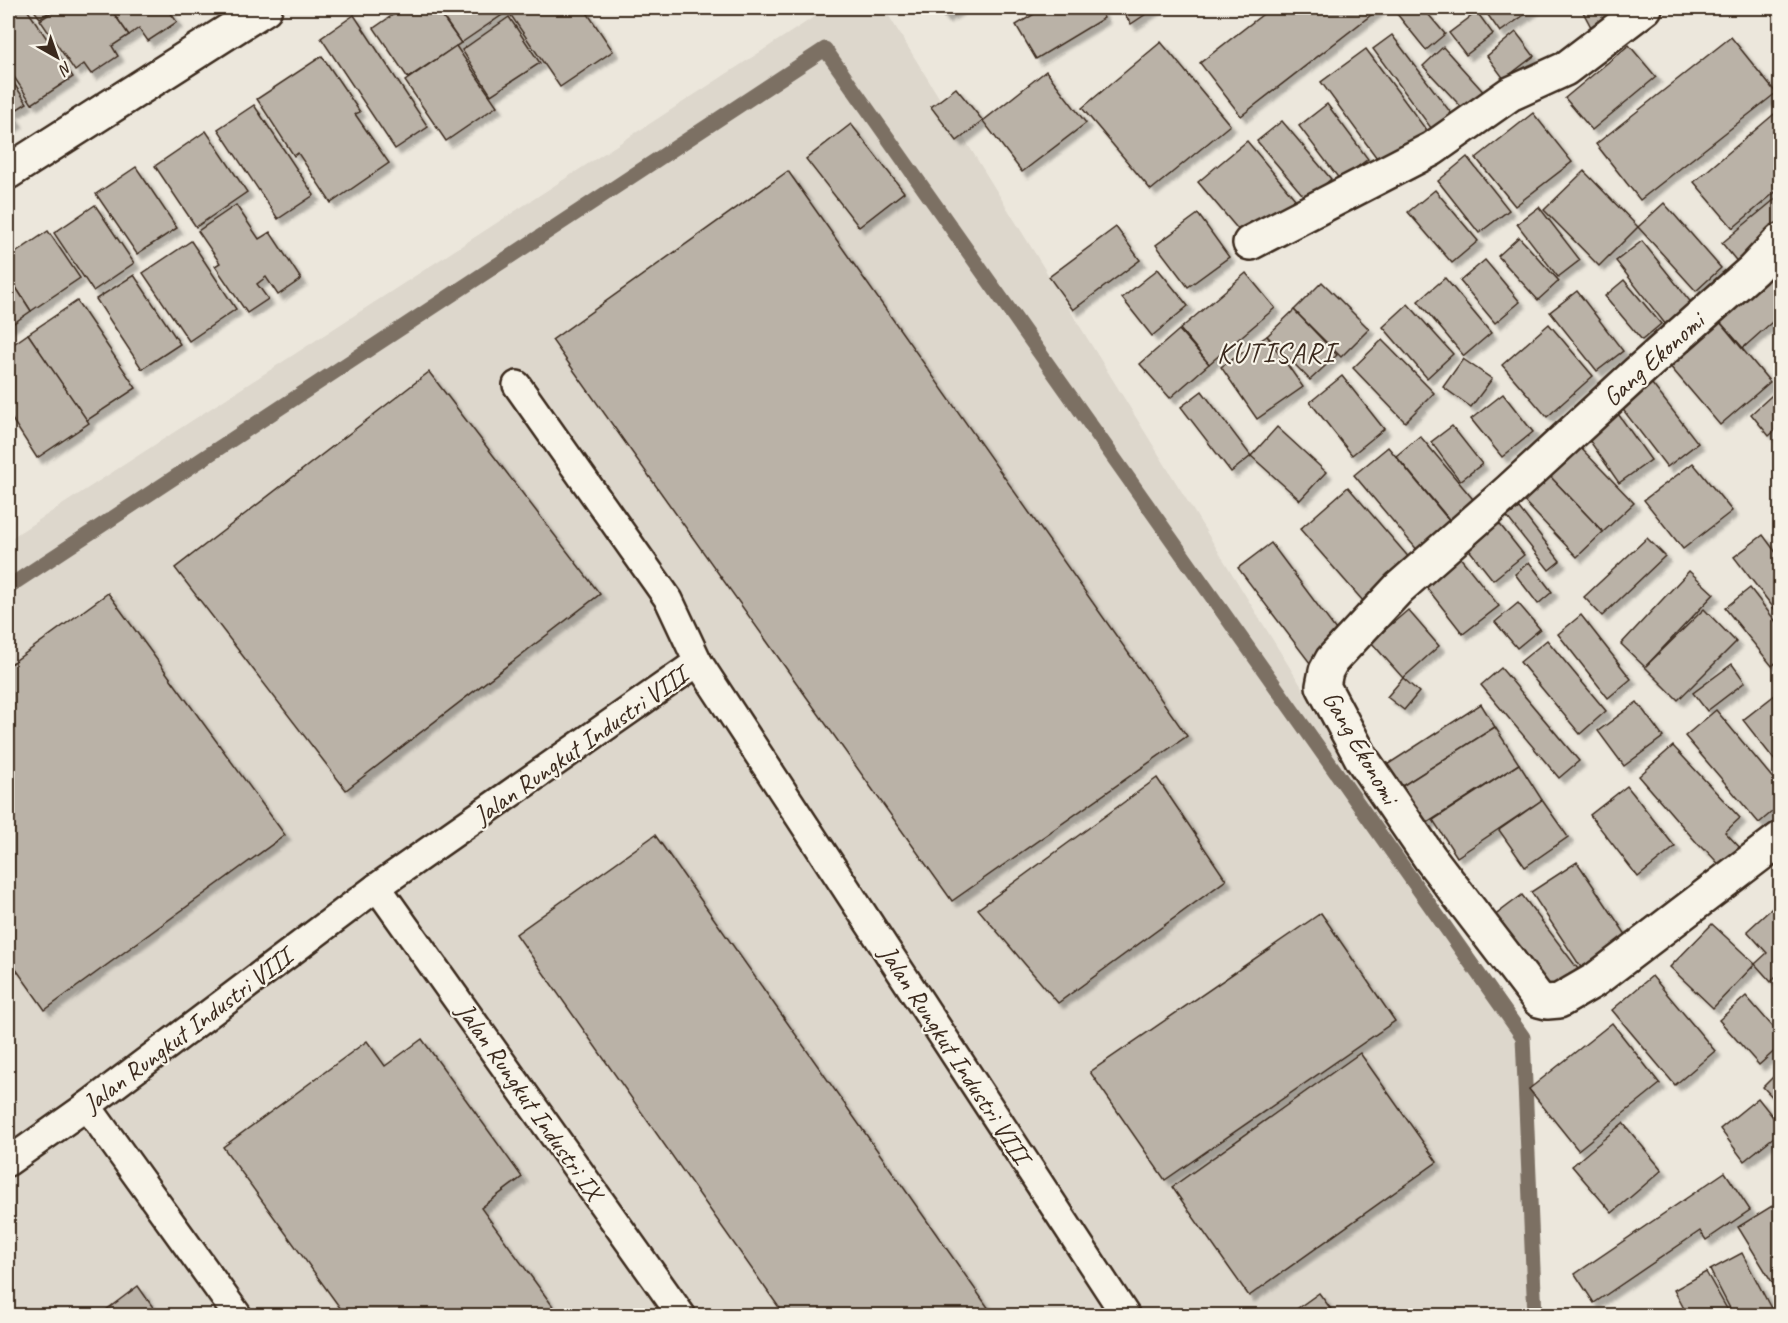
<svg xmlns="http://www.w3.org/2000/svg" width="1788" height="1323" font-family="Caveat,sans-serif">
<style>
.built{fill:#ddd7cc}
.lines{fill:none;stroke-linecap:round;stroke-linejoin:round}
.stream{stroke:#7c7064;stroke-width:15}
.building{fill:#bab2a7;stroke:#3b2a1e;stroke-width:1.5;filter:url(#shadow)}
.service-casing{stroke:#3b2a1e;stroke-width:32}
.minor-casing{stroke:#3b2a1e;stroke-width:38}
.service{stroke:#f7f3e8;stroke-width:27}
.minor{stroke:#f7f3e8;stroke-width:33}
.labels{text-anchor:middle;stroke-width:4.5;stroke-linejoin:round;paint-order:stroke}
.street-label{font-size:26px;fill:#3b2a1e;stroke:#f7f3e8}
.quarter-label{font-size:28px;letter-spacing:1.5px;fill:#3b2a1e;stroke:#f7f3e8}
</style>
<defs>
<filter id="shadow"><feDropShadow dx="5.5" dy="5.5" stdDeviation="1.5" flood-color="#0004"/></filter>
</defs>
<rect width="100%" height="100%" fill="#ece7dc"/>
<filter id="ink" filterUnits="userSpaceOnUse"><feTurbulence type="fractalNoise" baseFrequency=".0167" numOctaves="2"/><feDisplacementMap in="SourceGraphic" scale="12" xChannelSelector="R" yChannelSelector="G"/><feConvolveMatrix kernelMatrix="1 2 1 2 8 2 1 2 1" color-interpolation-filters="sRGB"/></filter>
<g filter="url(#ink)">
<path class="built" d="M828,8H884L1516,1035L1530,1315L8,1316V540Z"/>
<g class="lines">
<path class="stream" d="M8,587L825,49L1523,1037L1535,1316"/>
</g>
<g class="building">
<path d="M8,8H26L73,77L32,104L8,68Z"/>
<path d="M32,8H56L40,18Z"/>
<path d="M59,8H110L129,35L112,46L118,56L91,74L84,64L75,71L40,20Z"/>
<path d="M110,8H170L168,9L177,22L148,41L139,28L129,35Z"/>
<path d="M403,8H436L461,43L408,78L374,28Z"/>
<path d="M437,8H506L508,11L461,43Z"/>
<path d="M513,8H584L613,51L560,87L508,11Z"/>
<path d="M938,8H959L944,17Z"/>
<path d="M1044,8H1098L1104,18L1036,59L1016,25Z"/>
<path d="M1120,8H1155L1131,24Z"/>
<path d="M1271,8H1380L1241,116L1200,63Z"/>
<path d="M1404,8H1423L1445,34L1426,50L1397,14Z"/>
<path d="M1483,8H1534L1500,32Z"/>
<path d="M1581,8H1631L1591,27Z"/>
<path d="M1477,12L1493,34L1466,55L1449,33Z"/>
<path d="M354,15L428,127L395,149L321,38Z"/>
<path d="M509,17L540,63L491,95L462,50Z"/>
<path d="M1516,32L1534,56L1504,79L1487,56Z"/>
<path d="M1392,35L1454,117L1434,132L1373,49Z"/>
<path d="M1731,37L1776,93L1640,200L1596,144Z"/>
<path d="M1161,42L1230,125L1151,190L1082,108Z"/>
<path d="M1629,45L1656,77L1592,130L1565,98Z"/>
<path d="M456,46L497,106L446,141L405,81Z"/>
<path d="M1443,47L1488,97L1468,114L1423,66Z"/>
<path d="M1366,49L1427,131L1382,165L1321,82Z"/>
<path d="M322,56L360,112L355,114L389,163L331,203L298,153L294,156L257,99Z"/>
<path d="M1046,71L1086,123L1022,172L983,121Z"/>
<path d="M8,75L27,103L11,113L17,122L8,128Z"/>
<path d="M956,88L983,121L957,141L931,107Z"/>
<path d="M1327,104L1368,159L1340,180L1299,126Z"/>
<path d="M254,105L314,195L278,219L218,129Z"/>
<path d="M1780,109V188L1733,228L1694,182Z"/>
<path d="M1533,113L1572,162L1515,206L1476,158Z"/>
<path d="M1282,121L1331,179L1307,200L1257,141Z"/>
<path d="M851,124L904,192L859,227L806,159Z"/>
<path d="M206,131L247,192L196,227L155,166Z"/>
<path d="M1247,141L1295,199L1247,240L1198,182Z"/>
<path d="M1467,157L1509,210L1479,233L1438,181Z"/>
<path d="M136,167L177,228L137,254L96,194Z"/>
<path d="M788,171L1187,736L952,901L552,340Z"/>
<path d="M1584,171L1638,227L1599,266L1544,210Z"/>
<path d="M1435,190L1478,241L1452,263L1408,212Z"/>
<path d="M1780,195V230L1739,264L1722,243Z"/>
<path d="M1664,203L1721,268L1696,291L1638,227Z"/>
<path d="M95,205L134,263L93,291L54,233Z"/>
<path d="M236,205L259,239L270,232L301,279L278,295L266,277L257,284L268,299L247,313L215,266L220,263L198,231Z"/>
<path d="M1539,207L1580,260L1558,277L1517,224Z"/>
<path d="M1198,214L1229,257L1188,287L1156,245Z"/>
<path d="M1116,227L1140,260L1073,310L1049,277Z"/>
<path d="M48,231L80,278L31,311L8,275V258Z"/>
<path d="M1519,237L1559,281L1538,300L1498,256Z"/>
<path d="M191,241L236,309L189,341L143,273Z"/>
<path d="M1642,241L1693,305L1666,325L1616,261Z"/>
<path d="M1780,258V315L1743,348L1714,315Z"/>
<path d="M1485,260L1520,302L1495,323L1460,281Z"/>
<path d="M1158,269L1188,306L1152,336L1122,298Z"/>
<path d="M1246,273L1275,308L1209,364L1180,329Z"/>
<path d="M8,275L31,311L8,327Z"/>
<path d="M134,275L180,344L142,369L96,299Z"/>
<path d="M1445,278L1491,333L1464,356L1418,301Z"/>
<path d="M1624,280L1661,324L1642,340L1605,296Z"/>
<path d="M1322,282L1369,329L1341,357L1294,310Z"/>
<path d="M1577,291L1623,351L1597,371L1550,312Z"/>
<path d="M77,301L136,388L86,421L28,334Z"/>
<path d="M1408,304L1453,354L1427,378L1383,327Z"/>
<path d="M1294,310L1337,355L1310,380L1267,336Z"/>
<path d="M1714,315L1770,382L1720,425L1663,358Z"/>
<path d="M1549,324L1593,376L1547,417L1502,365Z"/>
<path d="M1179,330L1209,364L1170,398L1140,364Z"/>
<path d="M28,334L89,423L37,458L8,413V348Z"/>
<path d="M1267,336L1303,387L1257,419L1221,367Z"/>
<path d="M1382,340L1434,393L1405,422L1353,368Z"/>
<path d="M1463,359L1492,379L1471,407L1443,387Z"/>
<path d="M429,372L600,594L346,790L175,568Z"/>
<path d="M1645,375L1698,443L1667,467L1614,398Z"/>
<path d="M1342,376L1384,429L1352,455L1310,402Z"/>
<path d="M1780,388V426L1769,436L1751,414Z"/>
<path d="M1202,391L1251,456L1231,472L1181,407Z"/>
<path d="M1503,394L1533,432L1502,457L1471,419Z"/>
<path d="M1616,411L1651,460L1619,483L1585,434Z"/>
<path d="M1452,426L1482,464L1460,481L1431,442Z"/>
<path d="M1277,427L1326,472L1300,500L1251,456Z"/>
<path d="M1420,436L1477,504L1453,524L1396,456Z"/>
<path d="M1576,443L1634,503L1603,532L1546,472Z"/>
<path d="M1388,447L1452,524L1419,552L1354,475Z"/>
<path d="M1693,463L1732,511L1683,549L1644,500Z"/>
<path d="M1546,472L1603,532L1577,557L1520,497Z"/>
<path d="M1348,487L1418,568L1370,609L1300,529Z"/>
<path d="M1519,508L1560,561L1549,570L1507,517Z"/>
<path d="M1490,512L1524,555L1493,580L1459,537Z"/>
<path d="M1763,535L1780,558V607L1776,611L1734,557Z"/>
<path d="M1647,538L1665,556L1602,616L1584,597Z"/>
<path d="M1271,543L1342,638L1310,663L1238,568Z"/>
<path d="M1455,551L1499,606L1463,634L1420,579Z"/>
<path d="M1529,562L1552,592L1538,604L1515,574Z"/>
<path d="M1689,571L1714,594L1645,667L1621,644Z"/>
<path d="M1750,588L1780,627V659L1772,666L1725,608Z"/>
<path d="M108,593L285,835L45,1010L8,958V666Z"/>
<path d="M1518,603L1540,629L1517,648L1495,622Z"/>
<path d="M1704,609L1736,642L1678,700L1645,667Z"/>
<path d="M1408,610L1439,646L1403,678L1371,642Z"/>
<path d="M1581,615L1631,679L1608,698L1558,634Z"/>
<path d="M1547,640L1606,711L1580,734L1520,662Z"/>
<path d="M1732,664L1745,682L1707,711L1693,693Z"/>
<path d="M1501,668L1579,761L1559,778L1481,685Z"/>
<path d="M1403,678L1419,692L1404,710L1387,697Z"/>
<path d="M1780,691V767L1743,720Z"/>
<path d="M1637,702L1663,737L1624,766L1598,731Z"/>
<path d="M1481,704L1495,727L1396,790L1382,768Z"/>
<path d="M1716,710L1780,787V805L1759,823L1685,736Z"/>
<path d="M1495,727L1519,764L1421,827L1396,790Z"/>
<path d="M1673,746L1740,818L1725,832L1746,854L1726,872L1705,849L1704,850L1697,843L1639,776Z"/>
<path d="M1519,764L1542,800L1457,857L1433,820Z"/>
<path d="M1157,778L1226,880L1058,1003L978,909Z"/>
<path d="M1627,786L1675,847L1638,877L1590,815Z"/>
<path d="M1542,800L1568,837L1525,867L1499,830Z"/>
<path d="M655,835L994,1316H785L516,934Z"/>
<path d="M1577,862L1633,945L1586,975L1531,892Z"/>
<path d="M1522,895L1578,969L1544,994L1489,920Z"/>
<path d="M1780,901V973L1771,982L1755,964L1767,953L1747,931Z"/>
<path d="M1321,913L1395,1021L1165,1180L1090,1072Z"/>
<path d="M1712,924L1755,964L1713,1008L1670,967Z"/>
<path d="M1652,976L1715,1051L1675,1085L1612,1010Z"/>
<path d="M1746,996L1780,1035V1046L1759,1065L1719,1020Z"/>
<path d="M1612,1023L1660,1084L1578,1150L1529,1089Z"/>
<path d="M422,1039L522,1177L481,1208L560,1316H346L223,1147L367,1041L385,1066Z"/>
<path d="M1360,1053L1437,1162L1249,1296L1172,1187Z"/>
<path d="M1780,1070V1105L1763,1087Z"/>
<path d="M1758,1098L1780,1126V1132L1744,1161L1720,1129Z"/>
<path d="M1623,1123L1662,1170L1612,1213L1572,1166Z"/>
<path d="M1725,1172L1750,1210L1706,1240L1700,1231L1594,1303L1575,1274Z"/>
<path d="M1780,1201V1295L1738,1227Z"/>
<path d="M1742,1253L1775,1316H1734L1710,1270Z"/>
<path d="M1706,1272L1731,1316H1688L1674,1290Z"/>
<path d="M138,1286L159,1316H98Z"/>
<path d="M1319,1293L1336,1316H1287Z"/>
</g>
<g class="lines">
<defs>
<g id="service">
<path d="M517,385L669,600L698,662"/>
<path d="M377,887L682,1316"/>
<path d="M87,1106L238,1316"/>
<path d="M8,1162L87,1106L377,887L698,662L1126,1316"/>
</g>
<g id="minor">
<path d="M8,172L265,8"/>
<path d="M1780,241L1753,270L1637,373L1509,491L1399,588L1332,660L1326,671L1323,686L1362,759L1430,858L1539,1000L1547,1002L1559,1001L1595,980L1780,839"/>
<path d="M1250,243L1432,149L1510,94L1565,69L1645,8"/>
</g>
</defs>
<use href="#service" class="service-casing"/>
<use href="#minor" class="minor-casing"/>
<use href="#service" class="service"/>
<use href="#minor" class="minor"/>
</g>
</g>
<g class="labels">
<g class="street-label">
<text transform="translate(1653 359) rotate(-42)" y="9">Gang Ekonomi</text>
<text transform="translate(580 745) rotate(-35)" y="9">Jalan Rungkut Industri VIII</text>
<text transform="translate(1361 747) rotate(60)" y="9">Gang Ekonomi</text>
<text transform="translate(187 1030) rotate(-37)" y="9">Jalan Rungkut Industri VIII</text>
<text transform="translate(955 1054) rotate(57)" y="9">Jalan Rungkut Industri VIII</text>
<text transform="translate(530 1101) rotate(55)" y="9">Jalan Rungkut Industri IX</text>
</g>
<g class="quarter-label">
<text x="1276" y="362">KUTISARI</text>
</g>
</g>
<rect width="1788" height="1323" fill="none" stroke="#f7f3e8" stroke-width="30"/>
<rect x="15" y="15" width="1758" height="1293" fill="none" stroke="#3b2a1e" stroke-width="2" filter="url(#ink)"/>
<g transform="translate(57 57) rotate(140)" stroke="#f7f3e8" stroke-width="4.5" paint-order="stroke">
<path d="M0-4.5L10 22L0 15L-10 22Z" fill="#3b2a1e"/>
<text y="-9" font-size="16" font-weight="bold" text-anchor="middle" fill="#3b2a1e">N</text>
</g>
</svg>
